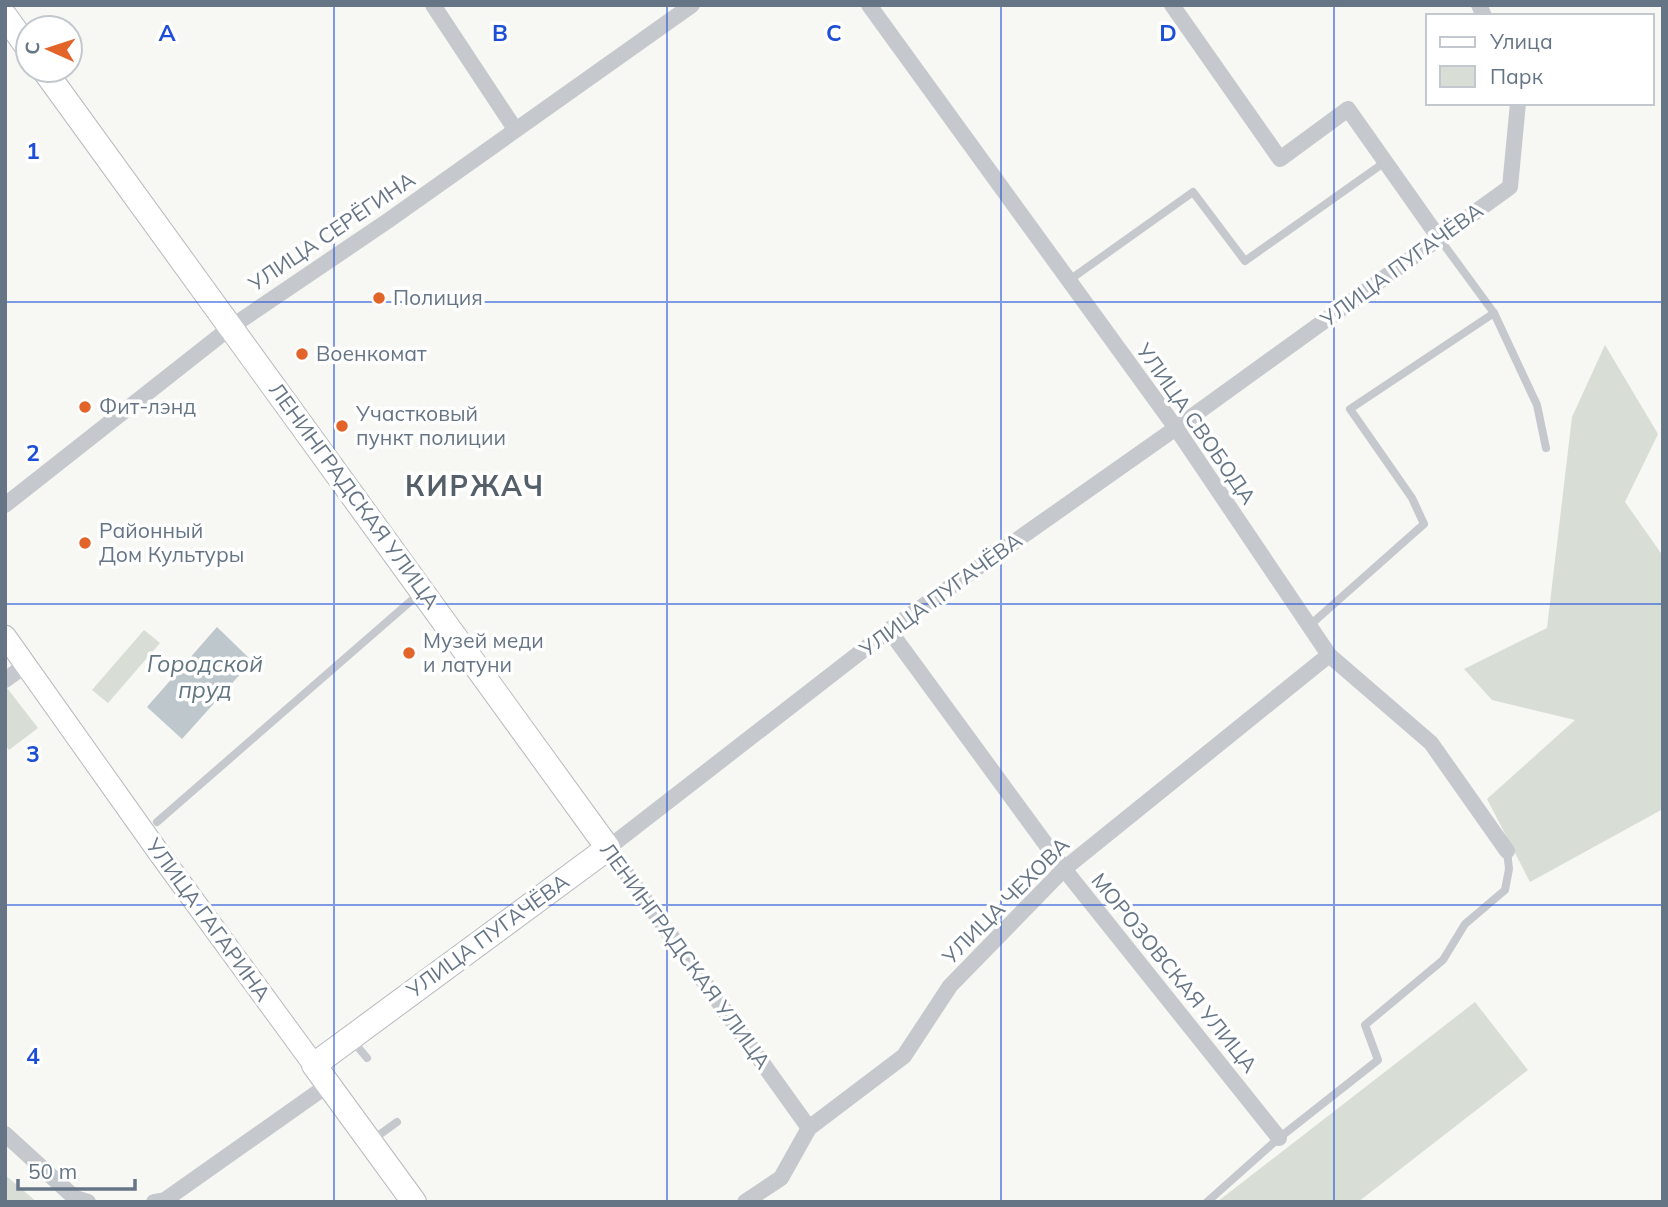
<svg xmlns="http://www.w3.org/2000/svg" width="1668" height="1207" font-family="Mulish,sans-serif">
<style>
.green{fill:#d8ded5}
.water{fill:#bdc7cc}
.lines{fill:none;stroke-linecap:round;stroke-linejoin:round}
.secondary-casing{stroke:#b5babf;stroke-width:23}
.primary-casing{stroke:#b6babe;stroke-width:26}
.lane{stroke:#c5c8cc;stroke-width:8}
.street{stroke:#c5c8cc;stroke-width:16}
.secondary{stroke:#fff;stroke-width:21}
.primary{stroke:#fff;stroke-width:24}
.grid{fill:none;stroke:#1d4ed8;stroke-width:2;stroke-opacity:0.55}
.poi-dot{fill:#e36429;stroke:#fff;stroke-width:2.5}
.labels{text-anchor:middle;stroke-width:7;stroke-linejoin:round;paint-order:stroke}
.street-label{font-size:21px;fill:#667585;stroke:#fff}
.poi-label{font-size:21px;fill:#667585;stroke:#fff;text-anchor:start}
.water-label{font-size:23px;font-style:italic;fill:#627681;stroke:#fff}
.district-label{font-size:28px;font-weight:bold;letter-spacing:2px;fill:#545f6a;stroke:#fff}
.grid-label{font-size:23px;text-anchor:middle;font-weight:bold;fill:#1d4ed8;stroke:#fff;stroke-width:7;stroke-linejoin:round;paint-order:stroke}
</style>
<rect width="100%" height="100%" fill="#f7f7f4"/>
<g class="green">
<path d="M1605,345L1658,434L1625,502L1663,556V809L1530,882L1487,799L1575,720L1492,700L1464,669L1547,628L1572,417Z"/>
<path d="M144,630L160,643L108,703L92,690Z"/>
<path d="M7,688L38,728L9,750L5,745V689Z"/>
<path d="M1475,1002L1528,1070L1358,1202H1217Z"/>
<path d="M5,1175L37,1202H5Z"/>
</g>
<path class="water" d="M217,627L252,661L182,739L147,707Z"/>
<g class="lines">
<defs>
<path id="secondary" d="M5,636L159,853L314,1065"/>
<g id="primary">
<path d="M5,16L28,48"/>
<path d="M44,70L608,848L314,1065L414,1202"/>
</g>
</defs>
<use href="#secondary" class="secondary-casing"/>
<use href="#primary" class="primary-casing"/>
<g class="lane">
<path d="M1068,281L1193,192L1245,261L1385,162"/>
<path d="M1494,313L1537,405L1546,448"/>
<path d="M1309,626L1424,524L1412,498L1350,409L1494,313L1439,238"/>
<path d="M157,822L420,593"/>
<path d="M352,1040L367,1058"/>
<path d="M372,1140L397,1122"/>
<path d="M1207,1202L1279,1138L1378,1060L1365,1025L1443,960L1465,924L1505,890L1509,869L1507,851"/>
</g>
<g class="street">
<path d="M433,5L515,129"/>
<path d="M869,5L1176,428L1329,655L1431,743L1507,851"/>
<path d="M1172,5L1280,159L1348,109L1439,238"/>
<path d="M1479,5L1484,16"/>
<path d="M5,505L231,327L389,220L692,5"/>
<path d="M889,630L1064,869L1279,1138"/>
<path d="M5,680L26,665"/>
<path d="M809,1128L608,848L889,630L1176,428L1510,187L1518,103"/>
<path d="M5,1134L75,1198L88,1202"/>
<path d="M154,1202L165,1200L328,1085"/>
<path d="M745,1202L781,1178L809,1128L904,1056L950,986L1064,869L1329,655"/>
</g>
<use href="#secondary" class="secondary"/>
<use href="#primary" class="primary"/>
</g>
<path class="grid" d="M334,5V1202M667,5V1202M1001,5V1202M1334,5V1202M5,302H1663M5,604H1663M5,905H1663"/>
<g class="poi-dot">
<circle cx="379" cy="298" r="7"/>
<circle cx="302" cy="354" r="7"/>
<circle cx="85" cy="407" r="7"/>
<circle cx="342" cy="426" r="7"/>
<circle cx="85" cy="543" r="7"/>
<circle cx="409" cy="653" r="7"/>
</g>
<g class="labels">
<g class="street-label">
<text transform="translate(332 232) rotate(-34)" y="7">УЛИЦА СЕРЁГИНА</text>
<text transform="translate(1402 265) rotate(-36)" y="7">УЛИЦА ПУГАЧЁВА</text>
<text transform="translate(1196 424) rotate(55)" y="7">УЛИЦА СВОБОДА</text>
<text transform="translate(354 496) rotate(54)" y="7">ЛЕНИНГРАДСКАЯ УЛИЦА</text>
<text transform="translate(941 595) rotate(-36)" y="7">УЛИЦА ПУГАЧЁВА</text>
<text transform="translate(1006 901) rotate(-45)" y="7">УЛИЦА ЧЕХОВА</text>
<text transform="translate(208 920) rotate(54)" y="7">УЛИЦА ГАГАРИНА</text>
<text transform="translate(488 936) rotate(-36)" y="7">УЛИЦА ПУГАЧЁВА</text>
<text transform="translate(685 956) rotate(54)" y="7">ЛЕНИНГРАДСКАЯ УЛИЦА</text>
<text transform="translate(1174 973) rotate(51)" y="7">МОРОЗОВСКАЯ УЛИЦА</text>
</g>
<g class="poi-label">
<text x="393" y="305">Полиция</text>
<text x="316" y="361">Военкомат</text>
<text x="99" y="414">Фит-лэнд</text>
<text x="356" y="421">Участковый<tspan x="356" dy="24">пункт полиции</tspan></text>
<text x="99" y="538">Районный<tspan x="99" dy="24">Дом Культуры</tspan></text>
<text x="423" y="648">Музей меди<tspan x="423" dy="24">и латуни</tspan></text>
</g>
<g class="water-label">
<text x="205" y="672">Городской<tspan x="205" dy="26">пруд</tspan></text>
</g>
<g class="district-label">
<text x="475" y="496">КИРЖАЧ</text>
</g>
</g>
<g class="grid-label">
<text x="167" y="41">A</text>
<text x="500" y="41">B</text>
<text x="834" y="41">C</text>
<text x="1168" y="41">D</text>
<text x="33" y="159">1</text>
<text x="33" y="461">2</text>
<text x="33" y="762">3</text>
<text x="33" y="1064">4</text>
</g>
<rect width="1668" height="1207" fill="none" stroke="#667585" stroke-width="14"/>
<rect x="1426" y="14" width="228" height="91" fill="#ffffff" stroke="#c2c8ce" stroke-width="2"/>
<rect x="1440" y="37" width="35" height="10" fill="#ffffff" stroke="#c2c8ce" stroke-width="2"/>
<text x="1490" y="49" font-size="21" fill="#667585">Улица</text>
<rect x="1440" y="66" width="35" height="21" fill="#d8ded5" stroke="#c2c8ce" stroke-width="2"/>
<text x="1490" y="84" font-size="21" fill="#667585">Парк</text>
<g transform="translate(49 49) rotate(273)"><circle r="33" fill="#ffffff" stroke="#c2c8ce" stroke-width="2"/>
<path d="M0-5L12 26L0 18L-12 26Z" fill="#e36429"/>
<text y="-10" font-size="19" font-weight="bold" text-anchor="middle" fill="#667585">С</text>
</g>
<path d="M18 1179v10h117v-10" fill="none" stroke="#667585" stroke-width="3.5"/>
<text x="28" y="1179" font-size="21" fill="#667585" stroke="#ffffff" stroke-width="5" paint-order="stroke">50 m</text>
</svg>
